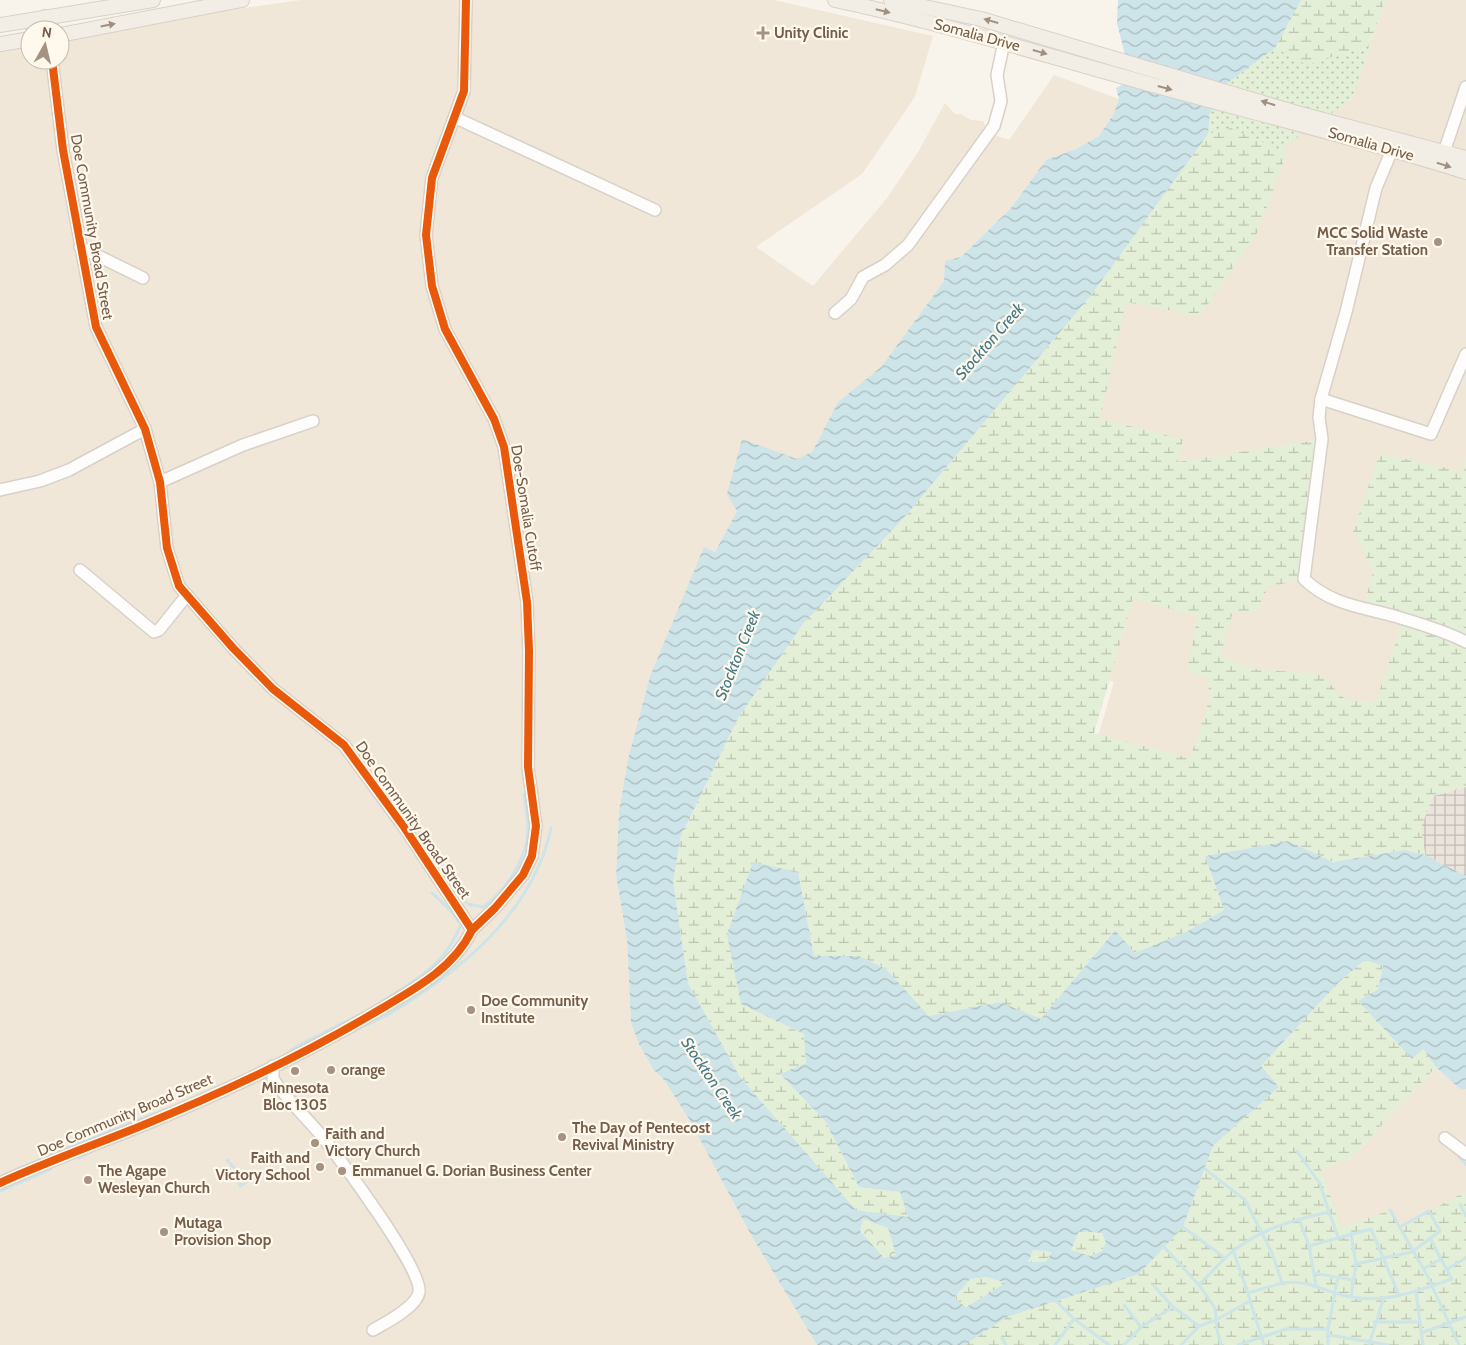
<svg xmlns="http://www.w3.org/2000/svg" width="1466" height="1345" font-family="Cabin,sans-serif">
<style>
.residential{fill:#f1e7d8}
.industrial{fill:url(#industrial-grid)}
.grass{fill:url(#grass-dots)}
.forest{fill:url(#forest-crowns)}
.wetland{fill:url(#wetland-marsh);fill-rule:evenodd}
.water{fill:url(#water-waves);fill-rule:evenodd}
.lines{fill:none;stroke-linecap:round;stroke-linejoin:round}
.stream{stroke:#cde4e8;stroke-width:3}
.minor-casing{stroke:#d7d1c9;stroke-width:14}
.major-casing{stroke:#d9d1c9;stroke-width:16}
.minor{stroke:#fefdfc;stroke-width:11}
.major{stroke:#f2eee5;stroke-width:14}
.cycleway-casing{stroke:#fff9ed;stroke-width:11}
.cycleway{stroke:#e8590c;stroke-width:8}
.oneway{fill:#a19080}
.poi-dot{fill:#a49282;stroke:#fff9ed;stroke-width:2}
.labels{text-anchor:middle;stroke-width:4.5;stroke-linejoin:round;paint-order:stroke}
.poi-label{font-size:15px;font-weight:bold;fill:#765d4a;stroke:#fff9ed;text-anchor:start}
.street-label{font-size:15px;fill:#765d4a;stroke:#fff9ed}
.water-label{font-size:16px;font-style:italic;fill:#43798a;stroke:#fff9ed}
</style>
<defs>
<pattern id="industrial-grid" width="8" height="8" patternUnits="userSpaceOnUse" patternTransform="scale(1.25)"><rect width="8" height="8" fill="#ebe4dc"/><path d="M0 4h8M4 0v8" fill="none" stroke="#c3bcb4"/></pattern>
<pattern id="grass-dots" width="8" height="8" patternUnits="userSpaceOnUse" patternTransform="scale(1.25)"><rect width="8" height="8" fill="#e3efd6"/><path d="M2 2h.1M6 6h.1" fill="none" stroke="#bdc5b0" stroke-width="1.8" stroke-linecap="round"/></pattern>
<pattern id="forest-crowns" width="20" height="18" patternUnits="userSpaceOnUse" patternTransform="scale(1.25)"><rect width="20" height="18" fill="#e3efd6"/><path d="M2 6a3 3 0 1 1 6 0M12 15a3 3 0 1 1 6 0" fill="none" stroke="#bdc5b0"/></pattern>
<pattern id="wetland-marsh" width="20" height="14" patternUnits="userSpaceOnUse" patternTransform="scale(1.25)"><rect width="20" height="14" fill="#e3efd6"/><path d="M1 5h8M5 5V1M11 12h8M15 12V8" fill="none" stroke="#bdc5b0"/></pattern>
<pattern id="water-waves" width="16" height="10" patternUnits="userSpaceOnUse" patternTransform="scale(1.25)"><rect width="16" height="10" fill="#cde4e8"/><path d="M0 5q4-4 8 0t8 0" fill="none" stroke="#abbcbe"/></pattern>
</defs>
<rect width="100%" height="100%" fill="#f8f4eb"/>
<g class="residential">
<path d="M301,0H774L933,36L915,97L862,174L756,247L813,286L887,198L918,152L945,103L955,114H961L971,120L983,121L989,133L1009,140L1054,75L1119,99L1113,115L1099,136L1076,149L1046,160L1011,208L961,257L945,262L944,281L881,367L838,402L812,452L797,460L742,439L737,511L715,552L704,548L650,676L628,759L619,812L616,875L627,940L631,1023L639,1044L653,1069L664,1080L689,1119L751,1235L817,1345H0V47L30,41V60H60V36L136,23Z"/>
<path d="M1385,0H1466V633L1276,789L1086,765L1099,733L1114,682L1014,648L1126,302L1273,141L1353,98Z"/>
<path d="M1436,1067L1461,1090L1466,1089V1345H965L1139,1273L1321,1169L1350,1159Z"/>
</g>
<path class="industrial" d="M1466,787V876L1425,855L1421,827L1433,796Z"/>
<path class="grass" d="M1301,0H1385L1353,98L1284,147L1266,195L1230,128L1208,134L1210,113L1222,87L1275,48Z"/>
<path class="forest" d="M863,1219L888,1228L896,1255L884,1258L859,1231Z"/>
<g class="wetland">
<path d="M1301,0H1385L1370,45L1307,65L1275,48Z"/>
<path d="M1231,128L1287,153L1257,233L1200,316L1126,302L1100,419L1183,439L1178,462L1322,439L1304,579L1268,587L1257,612L1233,611L1221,656L1254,669L1320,674L1346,700L1376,702L1403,619L1363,610L1373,571L1353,531L1380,453L1460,471L1466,458V787L1433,796L1421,827L1425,855L1404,850L1333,862L1288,841L1205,856L1224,910L1186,932L1134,954L1114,930L1041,1020L1000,1002L929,1016L886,969L859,956H814L798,872L741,1004L804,1034L806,1063L780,1074L825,1121L859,1187L900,1192L908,1217L856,1210L740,1077L688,983L673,881L681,836L738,718L803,624L902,520L1092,294L1208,134ZM1133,599L1198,616L1187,671L1208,679L1209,701L1190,758L1094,733Z"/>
<path d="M1365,960L1383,965L1378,989L1358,1001L1412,1059L1423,1049L1436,1067L1350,1159L1321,1169L1341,1228L1390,1210L1401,1227L1466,1191V1345H965L1007,1317L1139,1273L1183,1227L1213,1146L1279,1087L1260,1067L1340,981Z"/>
<path d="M1079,1231L1102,1233L1106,1243L1102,1251L1090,1256L1071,1250Z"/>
<path d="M1032,1250L1051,1252L1046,1262H1028Z"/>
<path d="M987,1277L1007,1283L965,1307L954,1298L970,1279Z"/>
</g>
<path class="water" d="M1118,0H1301L1275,48L1222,87L1210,113L1208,134L1092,294L902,520L803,624L738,718L681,836L673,881L688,983L740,1077L856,1210L908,1217L900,1192L859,1187L825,1121L780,1074L806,1063L804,1034L741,1004L727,934L753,862L798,872L814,956H859L886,969L929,1016L1000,1002L1041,1019L1115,930L1135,953L1186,932L1224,910L1205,856L1288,841L1333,862L1404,850L1425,855L1466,876V1089L1461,1090L1436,1067L1423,1049L1412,1059L1358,1001L1378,989L1383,966L1365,960L1340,981L1261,1066L1279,1087L1213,1146L1183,1227L1139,1274L1007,1317L965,1345H817L751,1235L689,1119L664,1080L653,1069L639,1044L631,1023L627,940L616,875L619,812L628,759L650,676L704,547L715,552L737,511L727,494L742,439L797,459L812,452L838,402L881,367L944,281L945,261L961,257L1011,208L1046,160L1076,149L1099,136L1113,115L1119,99L1116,88L1124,84L1127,63L1117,23ZM863,1219L888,1228L896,1255L884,1258L860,1231ZM1079,1231L1102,1233L1106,1243L1102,1251L1090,1256L1071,1250ZM1033,1250L1051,1252V1253L1046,1262H1028ZM987,1277L1006,1283L966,1307L954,1298L970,1279Z"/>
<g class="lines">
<g class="stream">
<path d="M456,893L468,904L483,907C505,892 528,858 528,830C528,819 526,807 524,795"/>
<path d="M375,1006C412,981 444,969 461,924L451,911L432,893"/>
<path d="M386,1016C457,974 533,914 551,828"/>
<path d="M350,1033L387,1015"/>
<path d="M279,1059L299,1045L367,1011"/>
<path d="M249,1073L266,1064"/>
<path d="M181,1103L239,1077"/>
<path d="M191,1111L265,1077"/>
<path d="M141,1132L160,1124"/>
<path d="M115,1142L133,1135"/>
<path d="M1462,1152L1459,1157L1466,1164"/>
<path d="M79,1158L93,1151"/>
<path d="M227,1160L235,1169L240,1186L254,1177"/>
<path d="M0,1177L87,1139L173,1107"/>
<path d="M0,1191L51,1169"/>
<path d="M1460,1204L1466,1216"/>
<path d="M1390,1210L1428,1277L1459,1345"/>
<path d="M1329,1212L1338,1237"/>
<path d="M1299,1219L1309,1246L1316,1285"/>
<path d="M1183,1227L1225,1258L1199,1285"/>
<path d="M1351,1233L1356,1264L1351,1297"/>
<path d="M1309,1246L1371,1229L1399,1295"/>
<path d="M1164,1247L1199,1285L1215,1308L1217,1330L1221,1345"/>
<path d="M1233,1250L1248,1293"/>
<path d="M1225,1258C1253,1231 1292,1220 1329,1212L1320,1184L1297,1151"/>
<path d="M1356,1264L1412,1252L1440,1231L1429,1211L1400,1227"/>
<path d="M1423,1269L1441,1259L1430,1238"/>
<path d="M1447,1269L1466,1258"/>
<path d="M1314,1273L1353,1280"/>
<path d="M1282,1283C1305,1280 1315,1287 1335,1293C1379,1307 1411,1293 1452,1279L1441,1259"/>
<path d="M1154,1286L1173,1307"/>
<path d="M1416,1292L1423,1345"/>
<path d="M1056,1301L1074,1319L1109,1345"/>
<path d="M1250,1301L1264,1345"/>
<path d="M1124,1305L1141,1327"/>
<path d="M1374,1322H1420"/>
<path d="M1421,1333L1466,1317"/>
<path d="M1329,1335L1388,1345"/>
<path d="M1002,1338L1006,1345"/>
<path d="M1055,1345L1074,1319"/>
<path d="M1124,1345L1141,1327L1173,1307L1199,1326"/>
<path d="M1181,1345L1199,1326L1216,1320L1250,1301L1248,1293L1282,1283L1272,1253L1245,1200L1205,1169"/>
<path d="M1238,1345L1286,1329H1328"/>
<path d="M1328,1345V1329L1338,1277"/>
<path d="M1369,1345L1383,1300"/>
</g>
<defs>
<g id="minor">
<path d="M466,0L464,91L432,178L426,235L432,286L445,329L494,419L504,447L527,602L529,651L528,767L536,826L532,856L523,875L495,908L472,930"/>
<path d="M45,16L47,30"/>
<path d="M456,118L655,210"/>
<path d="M1392,150L1376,188L1346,312L1321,399L1319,417L1322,439L1304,579C1333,607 1367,607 1404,619C1424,625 1447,632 1466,642"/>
<path d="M1444,152L1466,87"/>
<path d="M80,247L143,278"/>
<path d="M835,313L851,299L863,277L885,265L908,245L994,126L1001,101L997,75L1004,42"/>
<path d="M1321,399L1431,434L1466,354"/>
<path d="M160,482L243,445L313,421"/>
<path d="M0,490L40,481L69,470L145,429"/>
<path d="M80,570L154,632L159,630L187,595"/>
<path d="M273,1066V1079C288,1101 308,1119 325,1140C342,1162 423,1270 419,1292C417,1307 385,1323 373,1330"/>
<path d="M1445,1138L1466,1154"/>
<path d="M0,1183C46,1162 94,1145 141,1126C222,1093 304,1055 379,1010C415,989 454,968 472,930L404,827L344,745L273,689L233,648L179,586L167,548L160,482L145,429L96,327L63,150L52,60"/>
</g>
<g id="major">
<path d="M835,0C939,22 1040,54 1142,82C1250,112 1359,138 1466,172"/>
<path d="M891,0L981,19L1297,113L1466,158"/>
<path d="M0,25L153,0"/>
<path d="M60,35L242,0"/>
<path d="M0,44L30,39"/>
</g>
</defs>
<use href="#minor" class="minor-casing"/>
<use href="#major" class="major-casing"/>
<use href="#minor" class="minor"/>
<use href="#major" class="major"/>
<defs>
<g id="cycleway">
<path d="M466,0L464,91L432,178L426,235L432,286L445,329L494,419L504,447L527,602L529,651L528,767L536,826L532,856L523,875L495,908L472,930"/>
<path d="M0,1183C46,1162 94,1145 141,1126C222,1093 304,1055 379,1010C415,989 454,968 472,930L404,827L344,745L273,689L233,648L179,586L167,548L160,482L145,429L96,327L63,150L52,60"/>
</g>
</defs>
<use href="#cycleway" class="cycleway-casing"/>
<use href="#cycleway" class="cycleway"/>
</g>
<defs><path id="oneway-solid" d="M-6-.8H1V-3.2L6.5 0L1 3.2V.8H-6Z" transform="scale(1.25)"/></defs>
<g class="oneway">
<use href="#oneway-solid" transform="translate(883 11) rotate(14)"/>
<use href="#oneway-solid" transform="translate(991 21) rotate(-164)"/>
<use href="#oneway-solid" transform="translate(108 25) rotate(-11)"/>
<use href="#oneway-solid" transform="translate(1040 52) rotate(16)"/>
<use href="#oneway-solid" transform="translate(1165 88) rotate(15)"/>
<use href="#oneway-solid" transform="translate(1268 103) rotate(-162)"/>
<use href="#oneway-solid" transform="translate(1444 165) rotate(17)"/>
</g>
<g class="poi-dot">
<path d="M760.5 25.5h5v5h5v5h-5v5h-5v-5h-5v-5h5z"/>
<circle cx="1438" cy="242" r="5"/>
<circle cx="471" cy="1010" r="5"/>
<circle cx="331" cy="1070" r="5"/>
<circle cx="295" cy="1071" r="5"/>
<circle cx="562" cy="1137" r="5"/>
<circle cx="315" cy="1143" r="5"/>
<circle cx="320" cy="1167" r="5"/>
<circle cx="342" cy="1171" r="5"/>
<circle cx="88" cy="1180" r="5"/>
<circle cx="164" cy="1232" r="5"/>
</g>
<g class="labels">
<g class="poi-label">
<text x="774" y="38">Unity Clinic</text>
<text x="1428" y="238" text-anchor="end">MCC Solid Waste<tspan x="1428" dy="17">Transfer Station</tspan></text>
<text x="481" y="1006">Doe Community<tspan x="481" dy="17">Institute</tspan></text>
<text x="341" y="1075">orange</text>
<text x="295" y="1093" text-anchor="middle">Minnesota<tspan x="295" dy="17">Bloc 1305</tspan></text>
<text x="572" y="1133">The Day of Pentecost<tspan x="572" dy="17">Revival Ministry</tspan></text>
<text x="325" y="1139">Faith and<tspan x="325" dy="17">Victory Church</tspan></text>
<text x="310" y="1163" text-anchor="end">Faith and<tspan x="310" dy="17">Victory School</tspan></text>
<text x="98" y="1176">The Agape<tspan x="98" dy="17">Wesleyan Church</tspan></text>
<text x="352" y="1176">Emmanuel G. Dorian Business Center</text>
<text x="174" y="1228">Mutaga<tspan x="174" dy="17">Provision Shop</tspan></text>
</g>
<g class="street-label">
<text transform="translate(977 35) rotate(15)" y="5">Somalia Drive</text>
<text transform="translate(1371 144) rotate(16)" y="5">Somalia Drive</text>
<text transform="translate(92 227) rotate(80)" y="5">Doe Community Broad Street</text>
<text transform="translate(526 508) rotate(81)" y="5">Doe-Somalia Cutoff</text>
<text transform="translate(413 820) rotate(55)" y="5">Doe Community Broad Street</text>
<text transform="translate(125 1115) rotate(-23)" y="5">Doe Community Broad Street</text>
</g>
<g class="water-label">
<text transform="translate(989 341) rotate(-49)" y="6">Stockton Creek</text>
<text transform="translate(737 655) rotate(-68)" y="6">Stockton Creek</text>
<text transform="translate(712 1078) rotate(56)" y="6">Stockton Creek</text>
</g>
</g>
<g transform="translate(45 45) rotate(8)"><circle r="24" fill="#fff9ed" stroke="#c8bbac"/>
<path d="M0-4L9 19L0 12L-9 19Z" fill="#a49282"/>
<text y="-8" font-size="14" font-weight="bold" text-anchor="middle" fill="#765d4a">N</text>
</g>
</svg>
